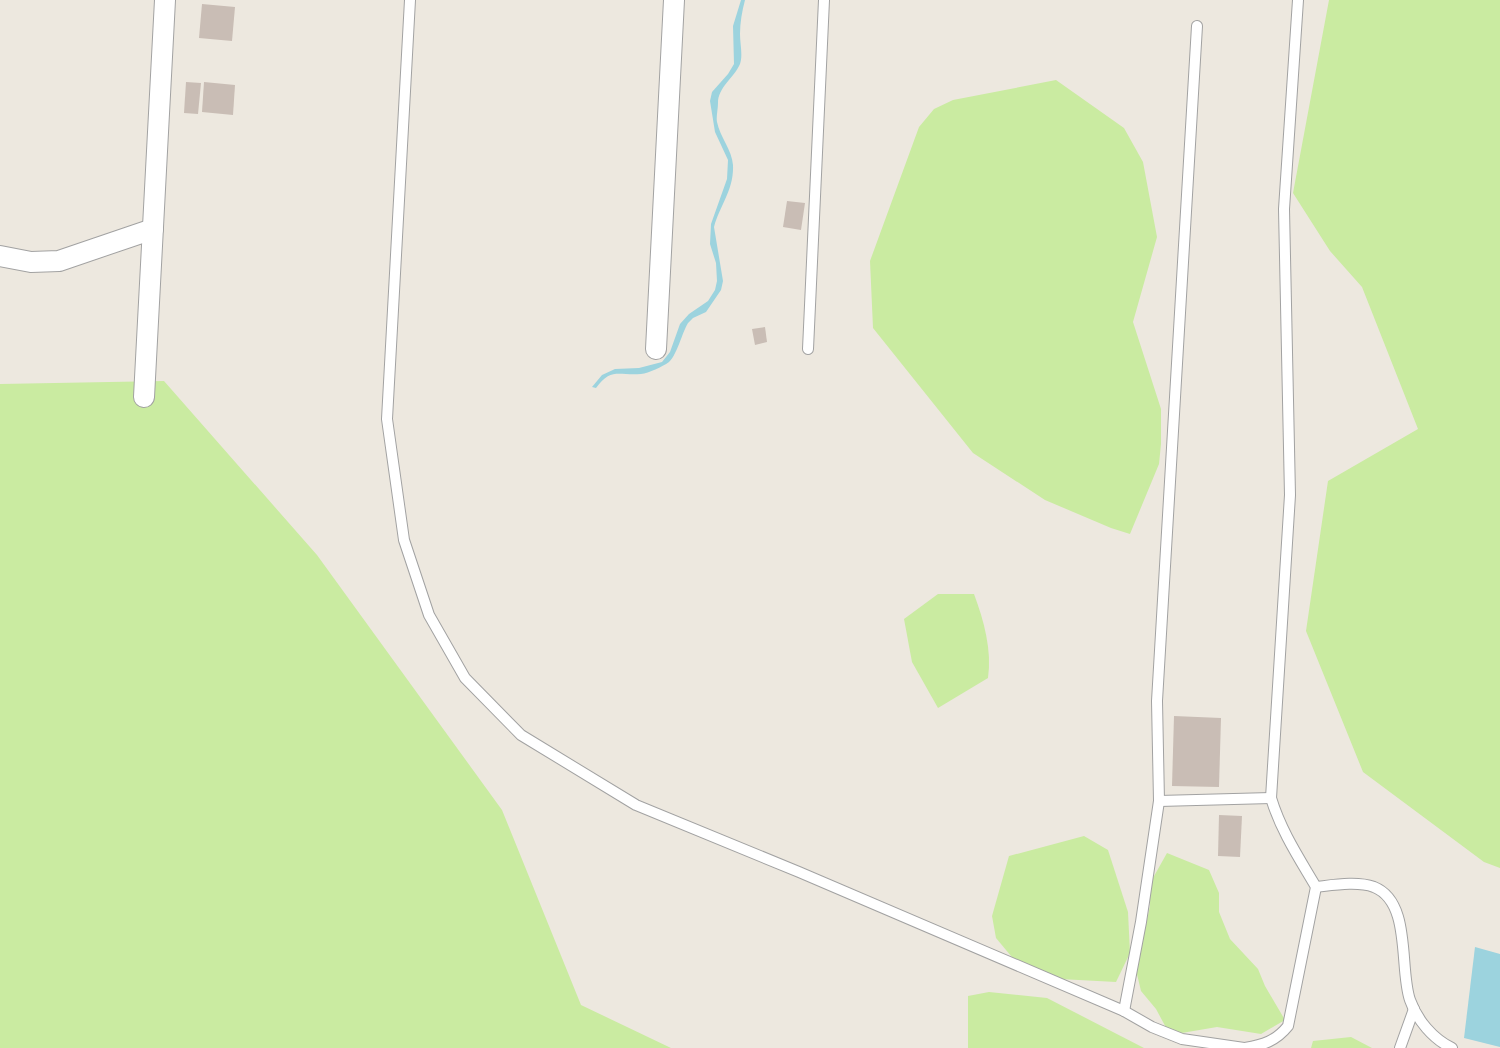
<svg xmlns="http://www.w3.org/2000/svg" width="1500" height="1048" font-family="'PT Sans',sans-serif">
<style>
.grass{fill:#caeba1}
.water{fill:#9cd3de}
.building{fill:#c9bdb5}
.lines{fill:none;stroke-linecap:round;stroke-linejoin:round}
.lane-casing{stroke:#a2a2a2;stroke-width:12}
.street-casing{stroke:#a2a2a2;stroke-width:22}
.lane{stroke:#fff;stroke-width:10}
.street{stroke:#fff;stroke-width:20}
</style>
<rect width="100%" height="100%" fill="#ede8df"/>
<g class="grass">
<path d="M1329,0H1500V868L1484,862L1363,772L1306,631L1328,481L1418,429L1362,287L1330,251L1293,193Z"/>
<path d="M1056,80L1124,128L1143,162L1157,237L1133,322L1161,409V444L1159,464L1130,534L1111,528L1045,500L973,453L873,328L870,261L919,127L934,109L953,100Z"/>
<path d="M164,381L317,555L502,810L581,1005L671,1048H0V384Z"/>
<path d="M938,594H974C984,621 992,650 988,678L938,708L912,662L904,619Z"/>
<path d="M1084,836L1108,850L1128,912L1130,953L1116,982L1060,979L1016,962L996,938L992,916L1009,856Z"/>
<path d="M1167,853L1209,870L1219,893V912L1230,939L1258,969L1265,986L1285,1020L1261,1034L1217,1027L1170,1035L1156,1009L1141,991L1136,970L1150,906L1149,885Z"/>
<path d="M989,992L1047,998L1144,1048H968V996Z"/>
<path d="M1351,1037L1372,1048H1311L1313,1041Z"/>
</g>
<g class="water">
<path d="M741,0H745C742,11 740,23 740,34C740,44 743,55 740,64C734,78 718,87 718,103C718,109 716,117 717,122C720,137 732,150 733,165C734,190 720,205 714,227L723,281L721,290L706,312L693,318L688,323C682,333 677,355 669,362C662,367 649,373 641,374C619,376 611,367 596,388L592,387L602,375L615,369L639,368L662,362L670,352L680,324L689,314L708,301L715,290L717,281L716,263L710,244L711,224L727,179L728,160L715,132L710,101L712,92L728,74L734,64L733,26Z"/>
<path d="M1475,947L1500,954V1047L1464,1038Z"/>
</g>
<g class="building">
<path d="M202,4L235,7L232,41L199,38Z"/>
<path d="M186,82L201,83L198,114L184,113Z"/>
<path d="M204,82L235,85L233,115L202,112Z"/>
<path d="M787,201L805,203L801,230L783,227Z"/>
<path d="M765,327L767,342L755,345L752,329Z"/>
<path d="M1174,716L1221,718L1219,787L1172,786Z"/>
<path d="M1219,815L1242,816L1240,857L1218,856Z"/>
</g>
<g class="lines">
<defs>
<g id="lane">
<path d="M410,0L387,419L404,540L429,615L465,678L521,735L636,805L799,872L1124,1011L1152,1027L1182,1039L1244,1048"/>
<path d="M808,349L824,0"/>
<path d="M1159,801L1271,798"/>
<path d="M1316,887C1334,885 1357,881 1374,887C1412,902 1399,969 1410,1000C1417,1020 1433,1039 1452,1048"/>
<path d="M1124,1011L1141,922L1159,801L1157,701L1197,26"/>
<path d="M1245,1048C1263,1045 1276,1041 1288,1026L1316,887C1299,858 1281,831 1271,798L1290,495L1284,209L1298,0"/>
<path d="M1400,1048L1414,1009"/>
</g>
<g id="street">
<path d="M0,256L31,262L59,261L153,229"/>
<path d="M656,349L674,0"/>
<path d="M144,397L165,0"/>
</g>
</defs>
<use href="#lane" class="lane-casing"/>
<use href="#street" class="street-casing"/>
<use href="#lane" class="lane"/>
<use href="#street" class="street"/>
</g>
</svg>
